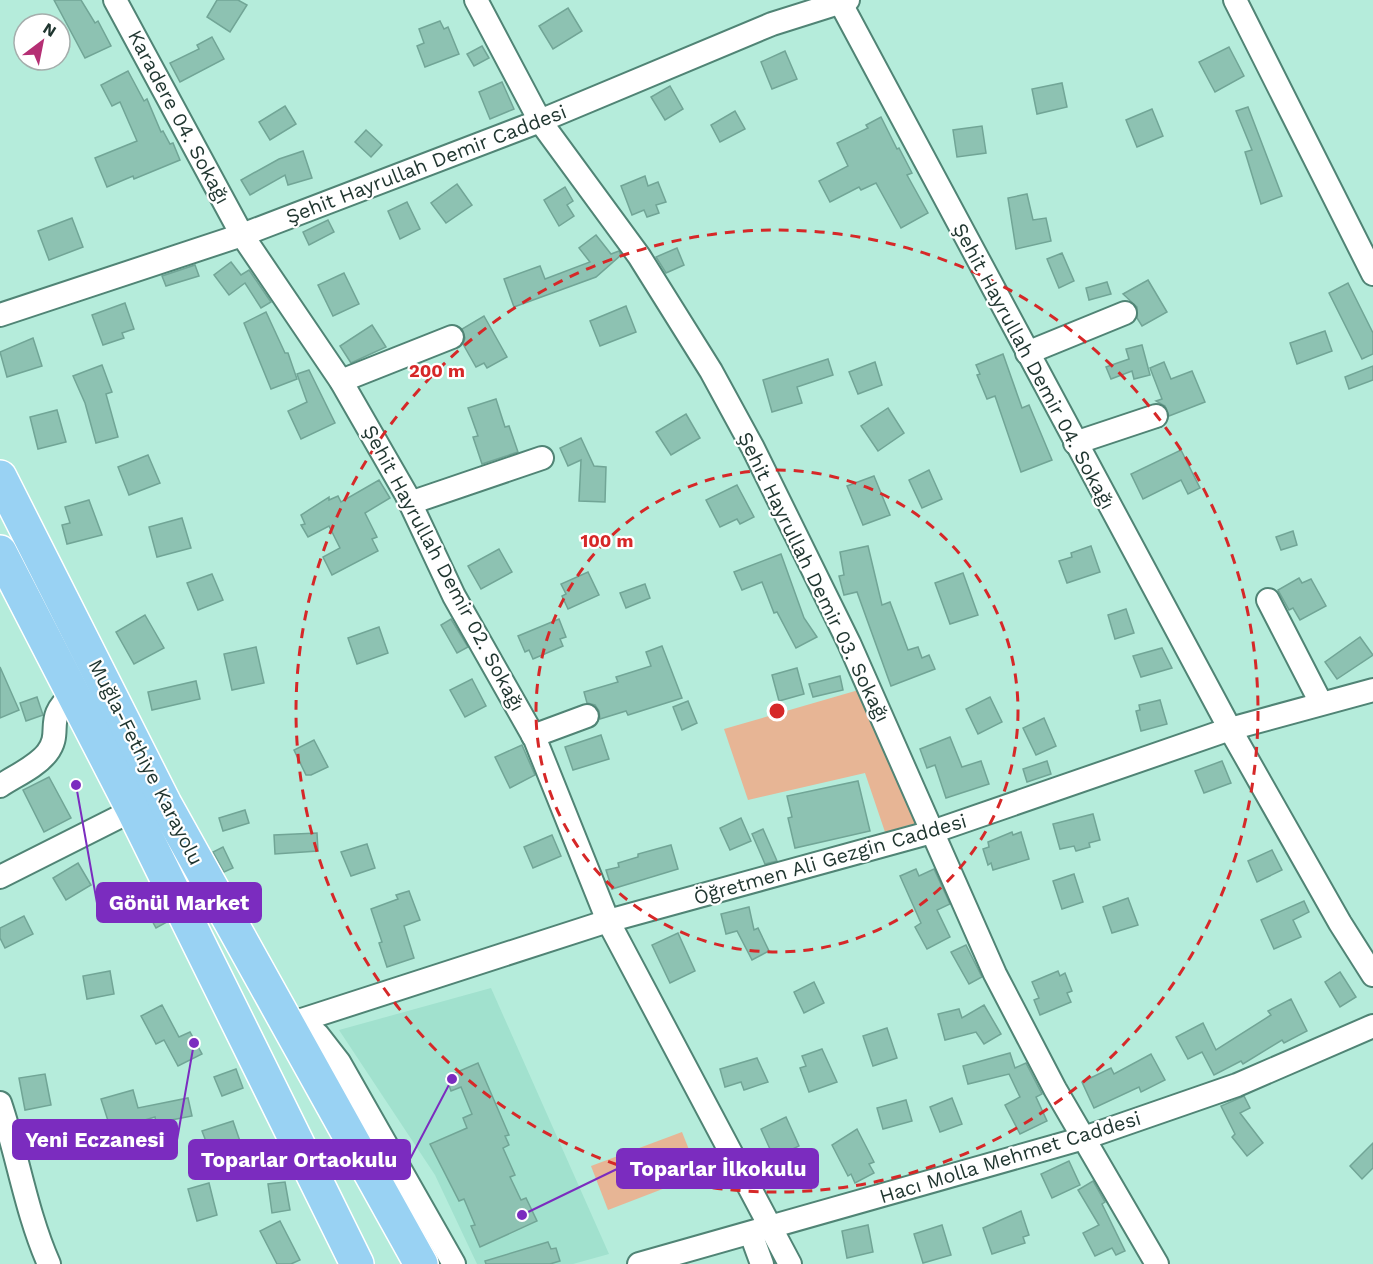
<svg xmlns="http://www.w3.org/2000/svg" width="1373" height="1264" font-family="'Work Sans',sans-serif">
<style>
.built{fill:#a1e1ce}
.green{fill:#e7b595}
.building{fill:#8dc2b2;stroke:#71a596;stroke-width:1.5}
.lines{fill:none;stroke-linecap:round;stroke-linejoin:round}
.minor-casing{stroke:#508475;stroke-width:26}
.highway-casing{stroke:#fff;stroke-width:36}
.minor{stroke:#fff;stroke-width:22}
.highway{stroke:#99d2f3;stroke-width:33}
.ring{fill:none;stroke:#d62828;stroke-width:3;stroke-dasharray:10 8}
.labels{text-anchor:middle;stroke-width:4.5;stroke-linejoin:round;paint-order:stroke}
.street-label{font-size:20px;fill:#1f352f;stroke:#fff}
.centre{fill:#d62828;stroke:#fff;stroke-width:3}
.ring-label{font-size:18px;text-anchor:middle;font-weight:bold;fill:#d62828;stroke:#fff;stroke-width:4.5;stroke-linejoin:round;paint-order:stroke}
.leader{fill:none;stroke:#7b2cbf;stroke-width:2}
.callout-dot{fill:#7b2cbf;stroke:#fff;stroke-width:2}
.callout{fill:#7b2cbf;stroke:#7b2cbf;stroke-width:2}
.callout-label{font-size:21px;text-anchor:middle;font-weight:bold;fill:#fff}
</style>
<rect width="100%" height="100%" fill="#b5ecdb"/>
<path class="built" d="M491,988L609,1254L573,1264H477L435,1175L339,1030Z"/>
<g class="green">
<path d="M862,689L920,822L885,832L865,773L748,800L724,729Z"/>
<path d="M682,1132L699,1175L608,1210L591,1166Z"/>
</g>
<g class="building">
<path d="M54,0H81L95,23L98,21L111,46L85,58Z"/>
<path d="M217,0H238L247,5L230,32L207,17Z"/>
<path d="M568,8L582,31L553,49L539,26Z"/>
<path d="M440,21L444,29L448,27L459,54L425,67L417,46L424,43L419,29Z"/>
<path d="M212,37L224,59L180,82L170,63L199,49L197,45Z"/>
<path d="M482,46L489,58L474,66L467,54Z"/>
<path d="M1229,47L1244,76L1215,92L1199,62Z"/>
<path d="M785,51L797,79L772,89L761,62Z"/>
<path d="M128,71L144,101L147,99L161,132L163,131L170,144L173,143L180,160L134,179L133,176L107,187L95,158L137,141L120,102L112,106L101,85Z"/>
<path d="M502,82L514,109L490,119L479,92Z"/>
<path d="M1062,83L1067,107L1037,114L1032,89Z"/>
<path d="M670,86L683,109L665,120L651,97Z"/>
<path d="M285,106L296,124L270,140L259,122Z"/>
<path d="M1248,107L1282,196L1261,204L1245,152L1252,150L1236,111Z"/>
<path d="M1152,109L1163,136L1137,147L1126,120Z"/>
<path d="M735,111L745,129L720,142L711,125Z"/>
<path d="M881,117L897,149L899,148L912,173L907,175L928,213L901,228L876,183L861,190L859,187L830,202L819,181L848,166L837,143L868,128L866,125Z"/>
<path d="M982,126L986,153L957,157L953,130Z"/>
<path d="M366,130L382,145L371,157L355,142Z"/>
<path d="M303,151L312,178L288,185L285,175L250,195L241,180L279,159Z"/>
<path d="M645,176L648,186L658,182L666,202L656,205L659,213L647,217L644,210L632,215L621,186Z"/>
<path d="M457,184L472,205L446,223L431,203Z"/>
<path d="M565,187L573,201L567,205L574,216L559,226L544,200Z"/>
<path d="M1027,194L1033,220L1046,218L1051,241L1016,249L1008,198Z"/>
<path d="M407,202L420,229L400,239L388,211Z"/>
<path d="M72,218L83,247L49,260L38,231Z"/>
<path d="M328,220L334,232L309,245L303,232Z"/>
<path d="M596,235L611,254L619,251L621,255L596,277L514,307L504,279L540,266L545,279L590,262L579,248Z"/>
<path d="M677,248L684,265L666,273L656,257Z"/>
<path d="M1062,253L1074,281L1059,288L1047,259Z"/>
<path d="M231,262L241,275L249,270L271,302L261,308L245,283L229,295L214,275Z"/>
<path d="M195,265L199,276L166,286L162,276Z"/>
<path d="M344,273L359,304L333,316L318,285Z"/>
<path d="M1148,280L1167,312L1142,326L1137,318V307L1123,294Z"/>
<path d="M1107,282L1111,294L1089,300L1086,288Z"/>
<path d="M1348,283L1373,333V354L1362,359L1329,293Z"/>
<path d="M125,303L134,329L122,333L124,338L103,345L92,315Z"/>
<path d="M626,306L636,332L600,346L590,321Z"/>
<path d="M266,312L285,353H288L297,379L271,389L244,323Z"/>
<path d="M484,316L507,357L487,368L484,363L476,367L463,344L465,338L462,329Z"/>
<path d="M372,325L386,347L351,363L340,346Z"/>
<path d="M1325,331L1332,351L1297,364L1290,343Z"/>
<path d="M33,338L42,366L7,377L0,352Z"/>
<path d="M1142,345L1150,375L1134,379L1132,371L1111,379L1106,367L1129,359L1126,349Z"/>
<path d="M1003,354L1022,408L1029,405L1052,460L1021,472L995,396L987,399L977,375L980,374L976,365Z"/>
<path d="M828,359L833,375L797,387L802,403L772,412L763,380Z"/>
<path d="M875,362L882,385L858,394L849,372Z"/>
<path d="M1164,362L1171,379L1192,371L1205,402L1169,416L1165,406L1156,401L1162,399L1150,368Z"/>
<path d="M102,365L112,392L106,394L118,437L96,443L85,403L73,376Z"/>
<path d="M1373,366V380L1349,389L1345,377Z"/>
<path d="M309,370L335,423L301,439L288,411L307,402L297,374Z"/>
<path d="M496,399L505,427L509,426L518,452L482,464L473,437L478,436L468,408Z"/>
<path d="M888,408L904,433L878,451L861,426Z"/>
<path d="M57,410L66,442L38,449L30,417Z"/>
<path d="M686,414L700,438L671,455L656,432Z"/>
<path d="M581,438L594,466L606,467L605,502L579,501L581,460L568,466L560,448Z"/>
<path d="M1181,450L1200,488L1188,494L1181,480L1143,499L1131,474Z"/>
<path d="M148,455L160,483L129,495L118,467Z"/>
<path d="M929,470L942,499L922,508L909,480Z"/>
<path d="M874,476L890,515L863,525L847,486Z"/>
<path d="M379,480L390,498L365,513L377,537L372,539L378,551L332,575L323,557L340,548L329,526L308,537L301,525L305,524L301,515L329,497V500L338,496L341,502Z"/>
<path d="M737,485L754,517L740,524L737,519L720,527L706,500Z"/>
<path d="M89,500L102,535L67,544L62,525L70,523L65,507Z"/>
<path d="M182,518L191,548L157,557L149,527Z"/>
<path d="M1293,531L1297,545L1281,550L1276,537Z"/>
<path d="M868,546L882,605L890,602L908,650L918,647L922,658L929,655L935,669L891,686L857,592L844,595L839,576L844,575L840,552Z"/>
<path d="M1091,546L1100,572L1067,583L1059,561L1072,557L1071,553Z"/>
<path d="M499,549L512,572L481,589L468,566Z"/>
<path d="M781,554L804,618L817,637L796,648L777,612L774,613L762,582L742,590L734,572Z"/>
<path d="M588,572L599,595L568,609L562,596L566,594L561,584Z"/>
<path d="M963,573L978,615L950,624L935,583Z"/>
<path d="M212,574L223,600L198,610L187,583Z"/>
<path d="M1299,578L1302,583L1311,579L1326,606L1300,620L1293,608L1289,610L1278,590Z"/>
<path d="M645,584L650,598L626,608L620,593Z"/>
<path d="M1126,609L1134,633L1115,639L1108,615Z"/>
<path d="M145,615L164,648L134,664L116,632Z"/>
<path d="M451,619L468,647L457,653L441,625Z"/>
<path d="M559,619L566,637L560,639L563,646L533,659L529,650L525,652L518,636Z"/>
<path d="M379,627L388,653L357,664L348,638Z"/>
<path d="M1360,637L1373,655L1337,679L1325,662Z"/>
<path d="M662,646L682,698L628,715L626,711L600,719L599,711L595,705L587,703L584,692L618,682L616,677L651,666L646,652Z"/>
<path d="M256,647L264,683L232,690L224,654Z"/>
<path d="M1162,648L1172,668L1141,677L1133,656Z"/>
<path d="M0,667L19,710L0,718Z"/>
<path d="M797,668L804,694L779,701L772,675Z"/>
<path d="M840,676L843,690L813,697L809,684Z"/>
<path d="M472,679L486,706L465,717L450,690Z"/>
<path d="M196,681L200,699L152,710L148,692Z"/>
<path d="M37,697L43,715L26,721L20,703Z"/>
<path d="M990,697L1002,722L978,734L966,709Z"/>
<path d="M1160,700L1167,724L1141,731L1136,711L1140,710L1139,705Z"/>
<path d="M688,701L697,723L682,730L673,707Z"/>
<path d="M1044,718L1056,746L1036,755L1023,728Z"/>
<path d="M601,735L609,759L573,770L565,747Z"/>
<path d="M950,737L962,767L981,761L989,784L946,798L935,765L927,768L920,749Z"/>
<path d="M314,740L328,767L311,775H306L294,750Z"/>
<path d="M522,745L535,775L510,788L495,757Z"/>
<path d="M1047,761L1051,774L1027,782L1023,769Z"/>
<path d="M1222,761L1231,783L1204,793L1195,771Z"/>
<path d="M49,777L71,818L44,832L23,790Z"/>
<path d="M858,781L870,831L795,848L788,818L792,817L787,796Z"/>
<path d="M245,810L249,823L223,831L219,818Z"/>
<path d="M1093,814L1100,840L1089,843L1090,847L1076,851L1074,846L1060,849L1053,824Z"/>
<path d="M741,818L751,841L730,850L720,828Z"/>
<path d="M763,829L777,861L765,864L752,834Z"/>
<path d="M1012,832L1013,835L1021,832L1029,859L993,870L991,863L988,865L983,849L989,847L988,842Z"/>
<path d="M317,833L318,851L275,854L274,835Z"/>
<path d="M552,835L561,856L533,868L524,847Z"/>
<path d="M367,844L375,868L351,876L341,852Z"/>
<path d="M671,845L678,869L612,889L606,870L619,867L618,863L638,857V854Z"/>
<path d="M223,847L233,868L224,872L213,852Z"/>
<path d="M1272,850L1282,870L1257,882L1248,861Z"/>
<path d="M78,863L91,885L66,900L53,878Z"/>
<path d="M916,869L919,876L934,869L950,904L937,910L950,937L927,949L915,927L921,923L900,876Z"/>
<path d="M1074,874L1083,902L1062,909L1053,881Z"/>
<path d="M149,884L167,922L156,928L143,904L112,906L111,891L140,889Z"/>
<path d="M409,891L420,920L404,926L414,958L387,967L379,943L382,942L371,909L398,899L396,895Z"/>
<path d="M1128,898L1138,925L1112,933L1103,907Z"/>
<path d="M1304,901L1309,912L1293,920L1301,937L1274,949L1261,920Z"/>
<path d="M749,907L754,930L758,928L769,951L752,960L737,931L726,934L721,914Z"/>
<path d="M24,916L33,934L5,948L0,938V928Z"/>
<path d="M678,933L695,971L670,983L652,945Z"/>
<path d="M966,945L982,977L969,984L951,952Z"/>
<path d="M110,971L114,994L87,999L83,976Z"/>
<path d="M1058,971L1060,976L1065,973L1072,991L1067,993L1071,1002L1040,1015L1034,1000L1039,998L1032,982Z"/>
<path d="M1340,972L1356,997L1340,1007L1325,982Z"/>
<path d="M814,982L824,1003L804,1013L794,992Z"/>
<path d="M1291,999L1307,1031L1284,1043L1282,1040L1243,1064L1241,1061L1214,1075L1202,1052L1188,1059L1176,1037L1203,1023L1216,1050L1271,1015L1268,1011Z"/>
<path d="M162,1005L179,1037L190,1032L202,1054L178,1066L164,1040L156,1044L141,1016Z"/>
<path d="M984,1005L1001,1034L984,1044L976,1032L945,1040L938,1014L959,1009L962,1018Z"/>
<path d="M887,1028L897,1058L873,1066L863,1036Z"/>
<path d="M822,1049L837,1082L809,1092L800,1068L806,1066L802,1056Z"/>
<path d="M1010,1053L1015,1068L1026,1063L1042,1094L1036,1097L1047,1121L1020,1134L1005,1105L1020,1097L1009,1074L968,1084L963,1066Z"/>
<path d="M1151,1054L1165,1080L1141,1092L1139,1087L1094,1108L1082,1082L1111,1068L1114,1074Z"/>
<path d="M757,1058L768,1082L744,1090L741,1082L725,1087L720,1069Z"/>
<path d="M478,1063L509,1135L505,1136L509,1145L503,1148L515,1175L510,1177L521,1200L526,1198L537,1221L480,1247L471,1226L475,1225L464,1199L459,1201L430,1144L467,1128L463,1118L472,1114L461,1087L451,1091L446,1077Z"/>
<path d="M236,1069L243,1088L222,1096L214,1077Z"/>
<path d="M45,1074L51,1105L25,1110L19,1078Z"/>
<path d="M133,1090L138,1108L188,1098L192,1116L156,1123L155,1117L111,1130L101,1099Z"/>
<path d="M1244,1096L1250,1108L1240,1113L1263,1143L1247,1156L1232,1137L1235,1134L1221,1106Z"/>
<path d="M952,1098L962,1124L940,1132L930,1107Z"/>
<path d="M906,1100L912,1121L883,1129L877,1108Z"/>
<path d="M786,1117L799,1146L774,1158L761,1129Z"/>
<path d="M233,1121L242,1147L212,1157L202,1131Z"/>
<path d="M857,1129L874,1162L869,1164L874,1173L855,1183L851,1174L848,1176L832,1145Z"/>
<path d="M1373,1143V1168L1362,1179L1350,1166Z"/>
<path d="M1069,1161L1080,1185L1052,1198L1041,1174Z"/>
<path d="M1093,1181L1105,1202L1102,1204L1125,1251L1116,1255L1112,1248L1095,1256L1083,1233L1099,1225L1078,1190Z"/>
<path d="M285,1182L290,1210L272,1213L268,1184Z"/>
<path d="M209,1183L217,1215L197,1221L188,1189Z"/>
<path d="M1021,1211L1029,1235L1023,1237L1025,1243L992,1254L983,1228Z"/>
<path d="M280,1221L300,1260L291,1264H277L260,1231Z"/>
<path d="M868,1225L873,1252L847,1258L842,1231Z"/>
<path d="M942,1225L951,1255L923,1263L914,1234Z"/>
<path d="M548,1242L551,1249L556,1248L560,1261L550,1264H486L485,1261Z"/>
</g>
<g class="lines">
<defs>
<g id="minor">
<path d="M115,0L242,235L341,381L406,494L454,596L535,739L608,921L790,1264"/>
<path d="M476,0L540,121L639,256L711,371L753,448L849,643L995,974L1055,1089L1157,1264"/>
<path d="M839,0L1230,729L1340,923L1373,975"/>
<path d="M1235,0L1373,274"/>
<path d="M0,315L242,235L540,121L772,24L848,0"/>
<path d="M1027,353L1125,313"/>
<path d="M341,381L452,337"/>
<path d="M1075,443L1156,416"/>
<path d="M410,503L542,458"/>
<path d="M1268,600L1321,703"/>
<path d="M533,736L587,716"/>
<path d="M0,786C15,776 36,767 47,753C64,731 42,719 73,694"/>
<path d="M0,877L133,810"/>
<path d="M301,1020L318,1035L339,1062L454,1264"/>
<path d="M286,1025L608,921L932,832L1230,729L1373,690"/>
<path d="M0,1103C18,1156 26,1212 49,1264"/>
<path d="M751,1234L762,1264"/>
<path d="M639,1264L1084,1138L1237,1085L1373,1026"/>
</g>
<g id="highway">
<path d="M0,477L165,804L421,1264"/>
<path d="M0,552L133,810L357,1264"/>
</g>
</defs>
<use href="#minor" class="minor-casing"/>
<use href="#highway" class="highway-casing"/>
<use href="#minor" class="minor"/>
<use href="#highway" class="highway"/>
</g>
<g class="ring">
<circle cx="777" cy="711" r="241"/>
<circle cx="777" cy="711" r="481"/>
</g>
<g class="labels">
<g class="street-label">
<text transform="translate(179 117) rotate(62)" y="7">Karadere 04. Sokağı</text>
<text transform="translate(426 164) rotate(-21)" y="7">Şehit Hayrullah Demir Caddesi</text>
<text transform="translate(1034 366) rotate(62)" y="7">Şehit Hayrullah Demir 04. Sokağı</text>
<text transform="translate(444 568) rotate(62)" y="7">Şehit Hayrullah Demir 02. Sokağı</text>
<text transform="translate(814 577) rotate(64)" y="7">Şehit Hayrullah Demir 03. Sokağı</text>
<text transform="translate(146 762) rotate(63)" y="7">Muğla-Fethiye Karayolu</text>
<text transform="translate(830 859) rotate(-16)" y="7">Öğretmen Ali Gezgin Caddesi</text>
<text transform="translate(1010 1157) rotate(-17)" y="7">Hacı Molla Mehmet Caddesi</text>
</g>
</g>
<circle cx="777" cy="711" r="9" class="centre"/>
<g class="ring-label">
<text x="437" y="377">200 m</text>
<text x="607" y="547">100 m</text>
</g>
<path class="leader" d="M76 785L97 903M194 1043L177 1140M452 1079L410 1159M522 1215L617 1169"/>
<g class="callout-dot">
<circle cx="76" cy="785" r="6"/>
<circle cx="194" cy="1043" r="6"/>
<circle cx="452" cy="1079" r="6"/>
<circle cx="522" cy="1215" r="6"/>
</g>
<g class="callout">
<rect x="97" y="883" width="164" height="39" rx="6"/>
<rect x="13" y="1120" width="164" height="39" rx="6"/>
<rect x="189" y="1140" width="221" height="39" rx="6"/>
<rect x="617" y="1149" width="201" height="39" rx="6"/>
</g>
<g class="callout-label">
<text x="179" y="910">Gönül Market</text>
<text x="95" y="1147">Yeni Eczanesi</text>
<text x="299" y="1167">Toparlar Ortaokulu</text>
<text x="718" y="1176">Toparlar İlkokulu</text>
</g>
<g transform="translate(42 42) rotate(32)"><circle r="28" fill="#ffffff" stroke="#a5aeac" stroke-width="1.5"/>
<path d="M0-4.5L10 22L0 15L-10 22Z" fill="#b52f74"/>
<text y="-9" font-size="16" font-weight="bold" text-anchor="middle" fill="#1f352f">N</text>
</g>
</svg>
